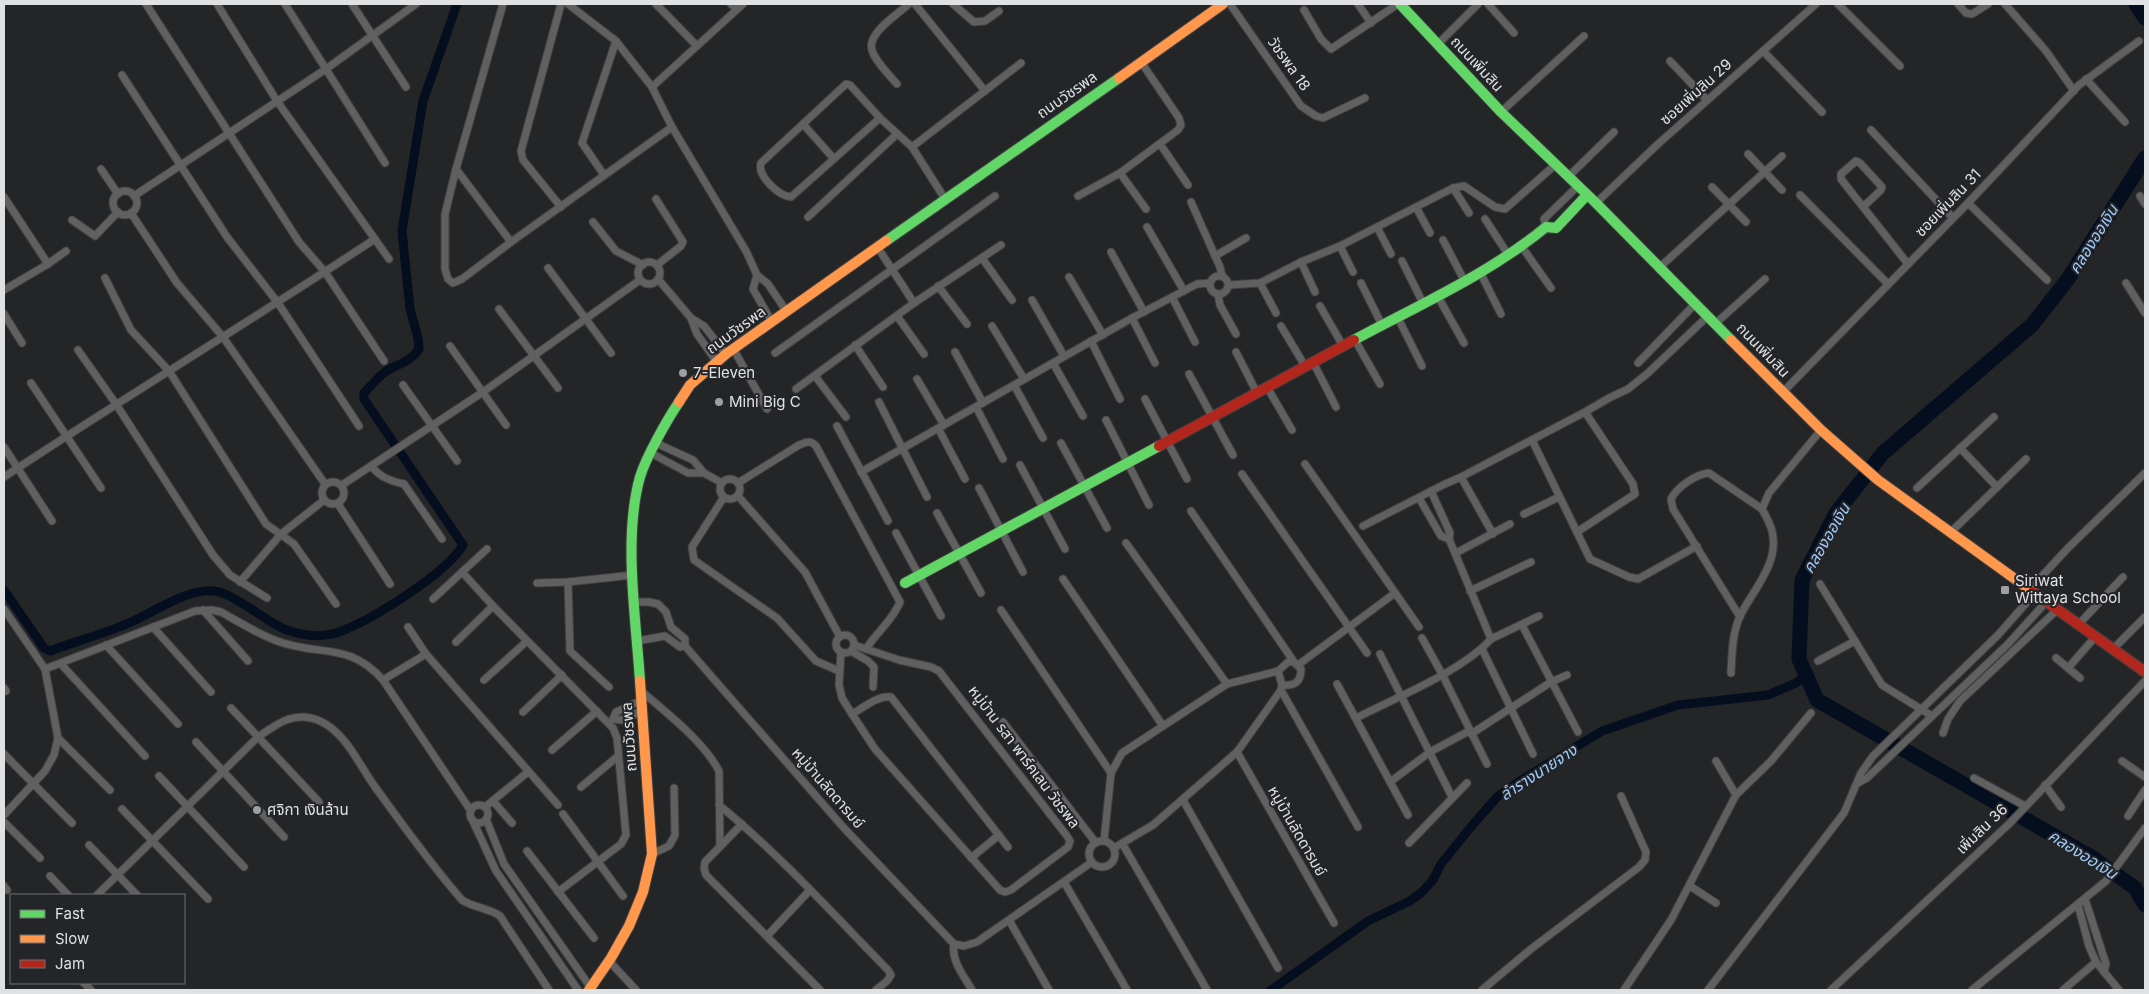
<svg xmlns="http://www.w3.org/2000/svg" width="2149" height="994" font-family="Inter,'Noto Sans Thai',sans-serif">
<style>
.lines{fill:none;stroke-linecap:round;stroke-linejoin:round}
.canal{stroke:#040e1e;stroke-width:9}
.river{stroke:#040e1e;stroke-width:15}
.street-casing{stroke:#404042;stroke-width:9}
.fast-casing{stroke:#404042;stroke-width:12}
.slow-casing{stroke:#404042;stroke-width:12}
.jam-casing{stroke:#404042;stroke-width:12}
.street{stroke:#606061;stroke-width:7}
.fast{stroke:#63d668;stroke-width:10}
.slow{stroke:#ff974d;stroke-width:10}
.jam{stroke:#b3261e;stroke-width:10}
.poi-dot{fill:#9e9fa1;stroke:#232528;stroke-width:2}
.labels{text-anchor:middle;stroke-width:4;stroke-linejoin:round;paint-order:stroke}
.street-label{font-size:15px;fill:#e0e1e3;stroke:#232528}
.poi-label{font-size:15px;fill:#e0e1e3;stroke:#232528;text-anchor:start}
.water-label{font-size:16px;font-style:italic;fill:#a0cbfb;stroke:#232528}
</style>
<rect width="100%" height="100%" fill="#242527"/>
<g class="lines">
<g class="canal">
<path d="M4,590L44,648L50,651C76,641 104,634 129,623C153,613 187,588 214,591C231,592 266,621 284,629C300,635 319,638 336,633C369,622 446,574 463,545L364,399V393C371,386 377,378 385,372C397,364 411,362 419,349L418,338L410,309L402,231L423,101L457,4"/>
<path d="M1271,990L1368,921L1410,901L1421,893L1433,880L1441,864L1470,828L1497,797L1520,781L1602,731L1678,705L1768,695L1796,683L1806,675"/>
</g>
<g class="river">
<path d="M2136,4L2145,18"/>
<path d="M2145,158L2068,279L2032,325L1883,453L1836,513L1802,580L1799,659L1817,700L2093,858L2135,888L2145,905"/>
</g>
<defs>
<g id="street">
<path d="M146,4L299,242L325,272L384,361"/>
<path d="M217,4L277,101L389,259"/>
<path d="M285,4L385,163"/>
<path d="M352,4L406,87"/>
<path d="M503,4L456,169L445,214V269L448,279L453,283L462,279L511,242L672,127"/>
<path d="M568,4L616,41L652,87L672,127L746,251L757,275L768,284L787,312"/>
<path d="M656,4L697,46"/>
<path d="M731,4L737,9"/>
<path d="M915,4L985,91"/>
<path d="M953,4L974,22L985,21L999,11"/>
<path d="M1230,4L1301,106L1316,116L1323,118L1365,98"/>
<path d="M1358,4L1371,23"/>
<path d="M1488,4L1514,33"/>
<path d="M1838,4L1900,66"/>
<path d="M1958,4L1966,13L1972,14L1988,4"/>
<path d="M2005,4L2046,51L2074,91"/>
<path d="M1304,10L1321,39L1331,49L1398,4"/>
<path d="M1438,44L1478,4"/>
<path d="M1763,51L1822,112"/>
<path d="M1670,61L1707,100"/>
<path d="M122,75L227,237L278,303L359,426"/>
<path d="M2086,79L2125,122"/>
<path d="M897,84C889,75 875,61 872,50C867,33 898,14 909,4"/>
<path d="M652,87L743,4"/>
<path d="M1501,112L1584,36"/>
<path d="M880,118L791,197C779,196 757,176 761,163L846,84L850,85L880,118L912,147L945,199"/>
<path d="M803,124L834,159"/>
<path d="M1871,130L1953,218"/>
<path d="M1160,144L1188,185"/>
<path d="M912,147L1021,63"/>
<path d="M1748,154L1782,190"/>
<path d="M101,169L118,194"/>
<path d="M456,169L511,242"/>
<path d="M1120,173L1146,209"/>
<path d="M604,175L582,143L616,41"/>
<path d="M1568,177L1614,132"/>
<path d="M1712,187L1746,222"/>
<path d="M1453,188L1469,213"/>
<circle cx="125" cy="203" r="12"/>
<path d="M1800,195L1888,284"/>
<path d="M134,196L326,69L416,4"/>
<path d="M1078,196L1120,173L1178,130L1181,125L1179,118L1141,62"/>
<path d="M2140,196L2145,204"/>
<path d="M4,197L48,264"/>
<path d="M656,199L683,242L681,246L657,265"/>
<path d="M1191,202L1220,267L1222,276"/>
<path d="M1596,203L1658,144L1816,4"/>
<path d="M1968,203L2047,280"/>
<path d="M561,207L523,160L521,151L561,4"/>
<path d="M1416,207L1430,233"/>
<path d="M1863,207L1881,190L1882,187L1860,163L1856,161L1841,174V179L1908,264"/>
<path d="M131,213L177,283L223,337L325,484"/>
<path d="M808,217L897,134"/>
<path d="M1485,219L1509,256"/>
<path d="M72,220L95,236L118,212"/>
<path d="M593,222L616,251L643,265"/>
<path d="M1147,227L1184,291"/>
<path d="M1377,227L1391,254"/>
<path d="M1546,227L1544,219L1578,186"/>
<path d="M1443,240L1464,280"/>
<path d="M1340,246L1353,272"/>
<path d="M1522,247L1551,288"/>
<path d="M878,248L914,303"/>
<path d="M1111,252L1144,312"/>
<path d="M1215,256L1246,238"/>
<path d="M982,258L1012,300"/>
<path d="M1402,261L1423,303"/>
<path d="M1301,262L1315,292"/>
<circle cx="649" cy="273" r="11"/>
<path d="M1660,267L1782,156"/>
<path d="M548,268L611,353"/>
<path d="M1480,272L1501,314"/>
<path d="M757,275L753,289L772,322"/>
<circle cx="1219" cy="285" r="9"/>
<path d="M1069,277L1103,335"/>
<path d="M105,278L131,330L169,371L266,524L294,544L336,604"/>
<path d="M658,279L691,318L704,326L726,354"/>
<path d="M1260,283L1276,313"/>
<path d="M1361,283L1382,325"/>
<path d="M2126,283L2145,313"/>
<path d="M1229,285L1260,283L1301,262L1340,246L1453,188L1464,186L1495,207L1505,209L1555,165"/>
<path d="M938,286L967,324"/>
<path d="M4,290L48,264L66,251"/>
<path d="M1218,294L1220,305L1236,334"/>
<path d="M1437,295L1464,343"/>
<path d="M1172,297L1195,342"/>
<path d="M1032,300L1064,356"/>
<path d="M1320,306L1343,346"/>
<path d="M499,309L558,388"/>
<path d="M4,314L22,343"/>
<path d="M897,316L924,354"/>
<path d="M1397,316L1422,366"/>
<path d="M691,318L697,334L716,361"/>
<path d="M1132,318L1155,363"/>
<path d="M1716,323L1765,279"/>
<path d="M992,326L1024,379"/>
<path d="M1281,326L1305,366"/>
<path d="M1355,340L1380,384"/>
<path d="M1091,341L1120,399"/>
<path d="M855,345L883,387"/>
<path d="M450,346L506,425"/>
<path d="M78,350L116,404L213,555L230,575L267,598"/>
<path d="M734,350L767,409"/>
<path d="M955,352L983,403"/>
<path d="M1236,352L1257,393"/>
<path d="M775,353L995,196"/>
<path d="M1313,362L1336,407"/>
<path d="M1053,363L1083,416"/>
<path d="M1638,363L1695,304"/>
<path d="M1189,374L1233,455"/>
<path d="M815,376L846,417"/>
<path d="M917,379L944,425"/>
<path d="M31,383L101,488"/>
<path d="M403,385L457,461"/>
<path d="M1014,385L1043,438"/>
<path d="M1267,387L1292,430"/>
<path d="M796,389L914,303L1001,245"/>
<path d="M1783,392L1968,203L2079,85L2139,41"/>
<path d="M1145,399L1187,479"/>
<path d="M879,402L927,497"/>
<path d="M976,407L1003,459"/>
<path d="M1106,420L1149,505"/>
<path d="M837,426L888,521"/>
<path d="M938,428L965,479"/>
<path d="M1532,440L1590,559L1629,577L1638,579L1697,546"/>
<path d="M656,443L693,460L704,473L722,483"/>
<path d="M1061,443L1107,528"/>
<path d="M4,447L52,521"/>
<path d="M1960,448L1997,487"/>
<path d="M651,453L688,473H704"/>
<path d="M1305,464L1419,627"/>
<path d="M1020,465L1065,549"/>
<path d="M371,466C380,477 390,481 404,484L442,539"/>
<path d="M861,472L1132,318L1197,284L1210,283"/>
<path d="M1242,474L1367,653"/>
<path d="M4,477C127,396 252,320 375,239"/>
<path d="M1461,477L1493,534"/>
<circle cx="730" cy="489" r="10"/>
<circle cx="333" cy="493" r="11"/>
<path d="M738,483L799,445C807,442 810,440 816,446L900,602C893,620 876,633 866,649"/>
<path d="M342,485L483,392L640,280"/>
<path d="M979,488L1023,572"/>
<path d="M1917,488L1994,417"/>
<path d="M738,496L805,572L840,637"/>
<path d="M724,497L692,547L694,560L777,618L816,661L839,671"/>
<path d="M1419,498L1441,536L1449,539"/>
<path d="M338,504L390,584"/>
<path d="M1191,511L1294,662"/>
<path d="M937,513L981,593"/>
<path d="M1524,514L1559,497"/>
<path d="M1363,526L1445,484L1461,477L1585,412L1609,398L1628,389L1648,373L1708,316"/>
<path d="M1577,532L1635,494L1633,484L1585,412"/>
<path d="M1951,532L2026,459"/>
<path d="M896,533L941,616"/>
<path d="M1126,543L1227,684"/>
<path d="M1456,553L1510,524"/>
<path d="M462,572L493,606L613,728L617,738L626,835L621,844L558,892"/>
<path d="M1063,579L1163,726"/>
<path d="M240,582L281,534L323,501"/>
<path d="M568,582L570,651L609,687"/>
<path d="M537,583L568,582L633,575"/>
<path d="M1820,584L1882,685L1932,716"/>
<path d="M2030,589L2068,548L2145,473"/>
<path d="M1470,591L1531,562"/>
<path d="M433,599L487,549"/>
<path d="M634,602H649L658,604L666,612L671,627L685,639V646L843,827L954,944L964,946L977,942L1092,862"/>
<path d="M4,609L45,669L58,738L54,755L45,771L4,815"/>
<path d="M203,610L248,661"/>
<path d="M1001,610L1111,773"/>
<path d="M1740,617L1673,509L1671,499C1677,487 1696,474 1709,473L1762,509"/>
<path d="M2079,624L2123,577"/>
<path d="M1522,625L1578,732"/>
<path d="M153,627L211,692"/>
<path d="M408,627L426,654L558,805"/>
<circle cx="845" cy="644" r="9"/>
<path d="M1422,638L1442,674L1487,764"/>
<path d="M1491,639L1539,616"/>
<path d="M637,641L665,636L680,647L685,646"/>
<path d="M456,642L493,606"/>
<path d="M106,645L178,724"/>
<path d="M2114,648L2145,617"/>
<path d="M1482,649L1533,754"/>
<path d="M851,651L868,661L874,667L873,687"/>
<path d="M841,652L839,685L842,698L852,714L875,749L1000,890L1005,892L1011,890L1068,847L1070,841L1067,836L939,671L931,667L899,660L854,645"/>
<path d="M1380,654L1452,797"/>
<path d="M2056,658L2080,678"/>
<path d="M1818,661L1855,641"/>
<path d="M1288,662H1294L1301,669C1301,682 1295,686 1282,685L1278,671Z"/>
<path d="M61,664L145,756"/>
<path d="M1298,665L1395,593"/>
<path d="M2068,668L2096,636"/>
<path d="M45,669L195,611L212,610L221,612C239,622 258,634 277,641C320,657 348,641 383,680L471,811"/>
<path d="M1731,673C1732,654 1732,634 1740,616C1753,590 1780,563 1772,531C1770,523 1766,516 1762,509L1769,493L1821,430"/>
<path d="M383,680L426,654"/>
<path d="M484,680L527,641"/>
<path d="M1337,684L1408,815"/>
<path d="M4,688L6,691"/>
<path d="M1281,690L1358,827"/>
<path d="M641,691C665,711 705,743 719,771L720,845"/>
<path d="M642,700L616,712L613,719L621,720L642,711"/>
<path d="M231,708L319,802"/>
<path d="M523,712L562,675"/>
<path d="M852,714C863,708 878,695 891,697L1008,847"/>
<path d="M1356,718C1397,697 1461,672 1491,639L1449,539L1450,533L1431,491"/>
<path d="M1003,722L1096,843"/>
<path d="M1943,733L1948,719L1960,701L2058,609"/>
<path d="M1471,734L1551,682L1567,675"/>
<path d="M58,738L110,790"/>
<path d="M196,742L284,837"/>
<path d="M552,750L597,711"/>
<path d="M1237,752L1334,923"/>
<path d="M4,754L72,823"/>
<path d="M1716,761L1736,795"/>
<path d="M2122,761L2145,777"/>
<path d="M159,776L244,867"/>
<path d="M1974,778L2025,806"/>
<path d="M1390,782L1430,752L1469,731"/>
<path d="M1858,783L1867,778L2008,644L2047,601"/>
<path d="M2045,785L2061,807"/>
<path d="M581,787L617,757"/>
<path d="M1183,800L1278,968"/>
<path d="M493,801L512,823"/>
<path d="M719,805C780,855 833,914 888,970L891,975L887,981L876,990"/>
<circle cx="479" cy="814" r="9"/>
<path d="M485,807L528,772"/>
<path d="M122,809L208,899"/>
<path d="M563,814L623,896"/>
<path d="M2128,816L2145,790"/>
<path d="M472,819L496,871L578,990"/>
<path d="M486,819L504,864L591,988"/>
<path d="M4,822L40,858"/>
<path d="M742,824L705,862L704,868L706,875L820,990"/>
<path d="M1104,841L1111,773L1122,753L1227,684L1278,671"/>
<circle cx="1102" cy="854" r="13"/>
<path d="M1122,843L1207,990"/>
<path d="M1409,843L1467,783"/>
<path d="M89,845L137,895"/>
<path d="M1114,848L1153,825L1237,752L1281,690L1282,685"/>
<path d="M527,851L594,938"/>
<path d="M652,854L669,846L675,835L674,788"/>
<path d="M971,858L999,835"/>
<path d="M50,876L68,895"/>
<path d="M1064,882L1127,990"/>
<path d="M4,886L7,890"/>
<path d="M1690,886L1716,903"/>
<path d="M97,895L258,737C278,723 295,710 320,721C348,734 360,768 378,791C405,828 432,866 462,900C474,908 489,908 500,916L549,990"/>
<path d="M2085,899L2106,964L2104,972"/>
<path d="M2078,905L2089,946L2096,962L2119,990"/>
<path d="M1009,920L1049,990"/>
<path d="M767,936L810,890"/>
<path d="M954,944C951,961 964,976 972,990"/>
<path d="M610,962L636,990"/>
<path d="M84,983L91,990"/>
<path d="M1482,990L1531,949L1639,867L1645,860L1646,852L1621,796"/>
<path d="M1624,990L1671,920L1736,795L1771,761L1811,713"/>
<path d="M1708,990L1844,813L1861,773L1873,756L1998,635L2035,593"/>
<path d="M1831,990L2010,823L2145,681"/>
<path d="M1972,990L2106,881L2145,828"/>
<path d="M2063,990L2096,962"/>
</g>
<g id="fast">
<path d="M1400,4L1501,112L1596,203L1731,340"/>
<path d="M886,241L1119,78"/>
<path d="M1354,340C1419,305 1489,274 1546,227L1556,228L1587,195"/>
<path d="M905,583L1159,446"/>
<path d="M640,681C636,619 623,537 640,477C646,457 667,420 679,402"/>
</g>
<g id="slow">
<path d="M1119,78L1223,4"/>
<path d="M1731,340L1821,430L1878,480L2033,592"/>
<path d="M679,402L690,385L726,354L886,241"/>
<path d="M589,990L611,958L629,926L643,892L652,854L640,681"/>
</g>
<g id="jam">
<path d="M1159,446L1354,340"/>
<path d="M2033,592L2145,672"/>
</g>
</defs>
<use href="#street" class="street-casing"/>
<use href="#fast" class="fast-casing"/>
<use href="#slow" class="slow-casing"/>
<use href="#jam" class="jam-casing"/>
<use href="#street" class="street"/>
<use href="#fast" class="fast"/>
<use href="#slow" class="slow"/>
<use href="#jam" class="jam"/>
</g>
<g class="poi-dot">
<circle cx="683" cy="373" r="5"/>
<circle cx="719" cy="402" r="5"/>
<rect x="2000" y="585" width="10" height="10" rx="2.5"/>
<circle cx="257" cy="810" r="5"/>
</g>
<g class="labels">
<g class="street-label">
<text transform="translate(1289 64) rotate(55)" y="5">วัชรพล 18</text>
<text transform="translate(1477 64) rotate(47)" y="5">ถนนเพิ่มสิน</text>
<text transform="translate(1696 92) rotate(-42)" y="5">ซอยเพิ่มสิน 29</text>
<text transform="translate(1067 95) rotate(-35)" y="5">ถนนวัชรพล</text>
<text transform="translate(1948 203) rotate(-46)" y="5">ซอยเพิ่มสิน 31</text>
<text transform="translate(736 330) rotate(-36)" y="5">ถนนวัชรพล</text>
<text transform="translate(1763 350) rotate(46)" y="5">ถนนเพิ่มสิน</text>
<text transform="translate(629 737) rotate(-94)" y="5">ถนนวัชรพล</text>
<text transform="translate(1024 757) rotate(53)" y="5">หมู่บ้าน รสา พาร์คเลน วัชรพล</text>
<text transform="translate(828 788) rotate(49)" y="5">หมู่บ้านลัดดารมย์</text>
<text transform="translate(1982 829) rotate(-44)" y="5">เพิ่มสิน 36</text>
<text transform="translate(1297 831) rotate(60)" y="5">หมู่บ้านลัดดารมย์</text>
</g>
<g class="poi-label">
<text x="693" y="378">7-Eleven</text>
<text x="729" y="407">Mini Big C</text>
<text x="2015" y="586">Siriwat<tspan x="2015" dy="17">Wittaya School</tspan></text>
<text x="267" y="815">ศจิกา เงินล้าน</text>
</g>
<g class="water-label">
<text transform="translate(2093 239) rotate(-58)" y="6">คลองออเงิน</text>
<text transform="translate(1826 538) rotate(-60)" y="6">คลองออเงิน</text>
<text transform="translate(1538 772) rotate(-33)" y="6">ลำรางนายจาง</text>
<text transform="translate(2083 854) rotate(32)" y="6">คลองออเงิน</text>
</g>
</g>
<rect width="2149" height="994" fill="none" stroke="#e0e1e3" stroke-width="10"/>
<rect x="10" y="894" width="175" height="90" fill="#232528" stroke="#6f7073"/>
<rect x="20" y="910" width="25" height="8" fill="#63d668" stroke="#6f7073"/>
<text x="55" y="919" font-size="15" fill="#e0e1e3">Fast</text>
<rect x="20" y="935" width="25" height="8" fill="#ff974d" stroke="#6f7073"/>
<text x="55" y="944" font-size="15" fill="#e0e1e3">Slow</text>
<rect x="20" y="960" width="25" height="8" fill="#b3261e" stroke="#6f7073"/>
<text x="55" y="969" font-size="15" fill="#e0e1e3">Jam</text>
</svg>
